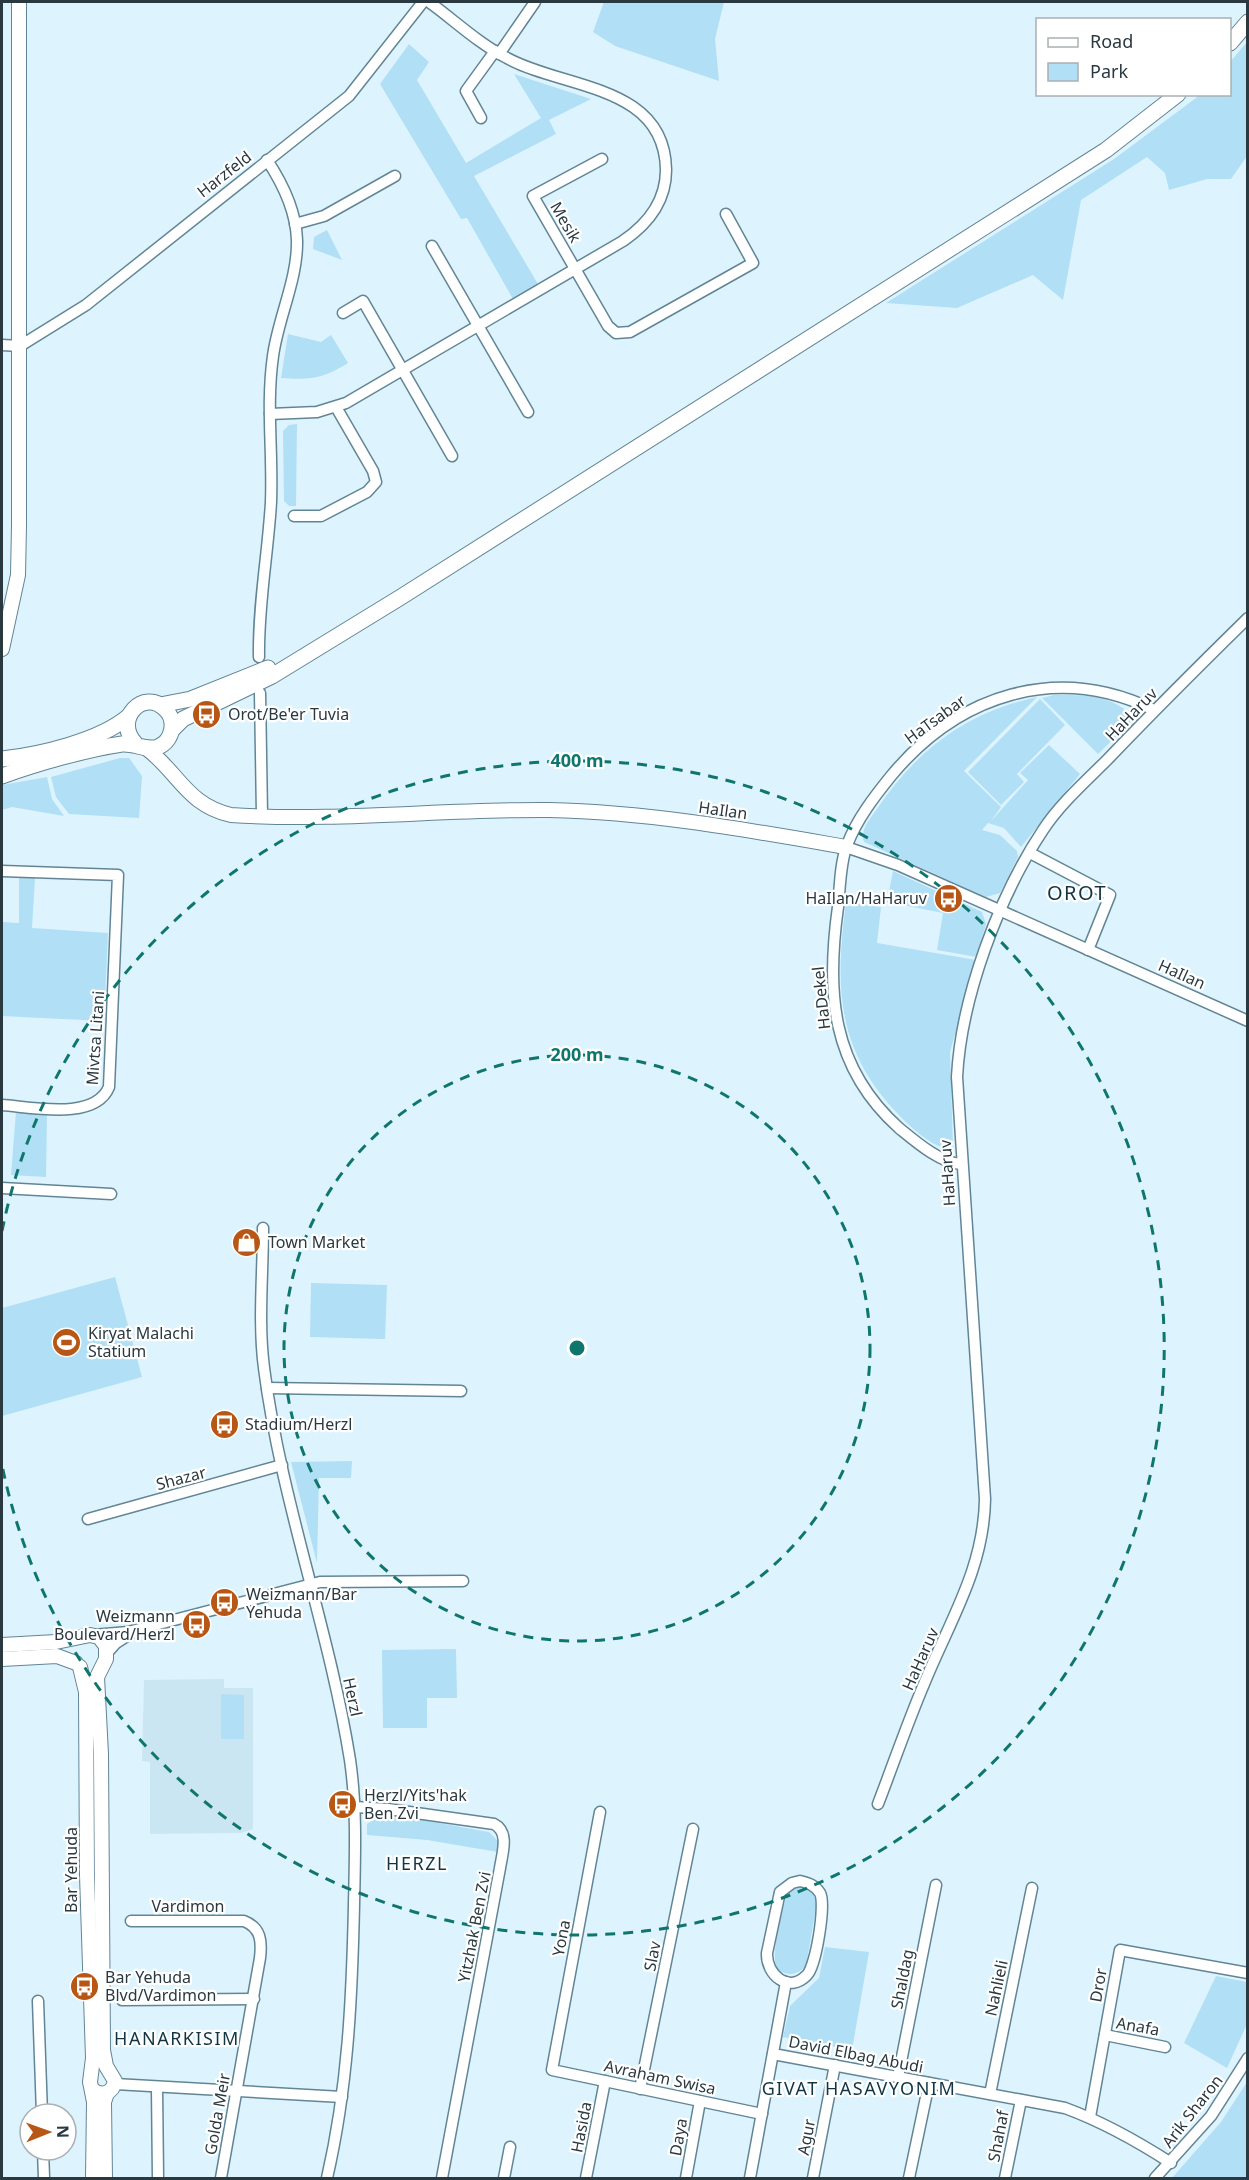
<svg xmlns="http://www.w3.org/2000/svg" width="1249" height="2180" font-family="'Noto Sans',sans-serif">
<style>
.built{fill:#cbe6f3}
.green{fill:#b1dff5}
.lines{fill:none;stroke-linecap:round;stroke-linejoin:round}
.minor-casing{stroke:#628595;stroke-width:13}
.tertiary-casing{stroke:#628595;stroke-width:16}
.secondary-casing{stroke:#628595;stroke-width:17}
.minor{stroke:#fff;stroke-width:10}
.tertiary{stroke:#fff;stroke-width:14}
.secondary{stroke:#fff;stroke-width:15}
.ring{fill:none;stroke:#0f766e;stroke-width:3;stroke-dasharray:10 8}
.labels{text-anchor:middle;stroke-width:4.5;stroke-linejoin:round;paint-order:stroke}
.street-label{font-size:16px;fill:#2a3940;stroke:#fff}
.poi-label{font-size:16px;fill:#2a3940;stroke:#fff;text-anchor:start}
.neighbourhood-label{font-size:18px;letter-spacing:1.5px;fill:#133543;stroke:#fff}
.quarter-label{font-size:20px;letter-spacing:1.5px;fill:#133543;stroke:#fff}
.centre{fill:#0f766e;stroke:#fff;stroke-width:3}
.ring-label{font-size:18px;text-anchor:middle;font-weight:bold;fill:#0f766e;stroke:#fff;stroke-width:4.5;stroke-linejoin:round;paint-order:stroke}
</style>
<rect width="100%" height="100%" fill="#ddf4ff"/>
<path class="built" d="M224,1679V1688H253V1829L241,1833L150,1834V1762L142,1761L144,1680Z"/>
<g class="green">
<path d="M604,2H724L715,39L719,81L615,46L593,32Z"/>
<path d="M1247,42V156L1231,179H1207L1169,190L1165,173L1147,157L1081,200L1063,300L1033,275L957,308L886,303L1114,159L1200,95L1230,94V62Z"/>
<path d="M409,44L429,62L417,80L466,163L541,118L514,74L591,99L549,120L556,134L474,176L538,284L513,299L467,218L461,219L380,84Z"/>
<path d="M327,230L342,260L313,249L314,237Z"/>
<path d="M288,334L321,342L331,335L348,363C322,379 311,380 281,378Z"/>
<path d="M297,424L296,506H289L284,501L283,431L289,425Z"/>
<path d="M1054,695C1079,695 1106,694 1127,711L1131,722L1098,754L1042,698Z"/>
<path d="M1037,697L964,771L1001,807L991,821L1028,780L1020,773L1049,745L1080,774L1021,847L1004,828L988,823L982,830L1000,835L1017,851L1018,857L1000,893L986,897L864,842C859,829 872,817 879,806C919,748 968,712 1037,697Z"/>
<path d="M1040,699L1065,725L1017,774L1024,782L1001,805L968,772Z"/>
<path d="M120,758H129L142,776L139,818L69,814L56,797L51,777Z"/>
<path d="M47,777L52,799L64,816L12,807L2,810V785Z"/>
<path d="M893,871L982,912L986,924L977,957L937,950L943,913L887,902Z"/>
<path d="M19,878H35L32,928L108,933L104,1021L2,1016V922L19,923Z"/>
<path d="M846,902L881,907L877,943L976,960L950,1052L953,1147L950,1148C937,1150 918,1133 908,1124C837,1056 834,994 846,902Z"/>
<path d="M16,1112L47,1114L46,1177L11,1175Z"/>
<path d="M115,1277L142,1377L2,1416V1308Z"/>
<path d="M311,1283L387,1285L385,1339L310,1337Z"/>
<path d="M352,1461L351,1478H319L317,1563L291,1462Z"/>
<path d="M456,1649L457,1698H427V1728H383L382,1650Z"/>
<path d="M221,1694L244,1695V1739H221Z"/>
<path d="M379,1816L417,1819L489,1832L498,1841V1852L427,1840L367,1835V1824Z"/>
<path d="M801,1887L811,1890L817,1902L806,1966C797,1975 788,1977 777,1969C770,1954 782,1906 789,1891Z"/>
<path d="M825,1947L869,1952L852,2050L783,2037L790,2006L819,1978Z"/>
<path d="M1216,1976L1247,1982V2024L1227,2068L1184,2043Z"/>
<path d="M1247,2082V2178H1172L1221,2122Z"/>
</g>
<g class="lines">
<defs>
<g id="minor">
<path d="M499,54L535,2"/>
<path d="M481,118L466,91L495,51"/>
<path d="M602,159L533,196L608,326L616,333L630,332L753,263L726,214"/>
<path d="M295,224L324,216L395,176"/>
<path d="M432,246L528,412"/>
<path d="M343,313L363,301L452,456"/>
<path d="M2,345L20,346L86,305L349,96L423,2"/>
<path d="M270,414L317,412L346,403L623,241C648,224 666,201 666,170C665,84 563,89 507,58C479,44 454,20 429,2"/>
<path d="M294,516H321L367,492L376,482L373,471L336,407"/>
<path d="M259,657C258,605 268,554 271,502C273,453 266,405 273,356C278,318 298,279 297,240C296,210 283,184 267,160"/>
<path d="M260,693L262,815"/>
<path d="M846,847L898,865L1248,1021"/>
<path d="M1030,853L1110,895L1088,950"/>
<path d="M2,871L118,875L109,1087C95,1121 32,1107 2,1105"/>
<path d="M961,1164C940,1163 915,1141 899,1128C831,1067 826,992 838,907C840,888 840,863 847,845C857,819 874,797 891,776C959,694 1057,663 1154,710"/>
<path d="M2,1188L111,1194"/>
<path d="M263,1228C263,1274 258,1322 264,1368C281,1501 329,1628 350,1760C357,1808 355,1856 354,1905C352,1998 348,2087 327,2178"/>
<path d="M267,1388L461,1391"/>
<path d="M88,1519L282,1465"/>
<path d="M93,1635L128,1632L320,1582L463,1581"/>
<path d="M108,1652L116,1643L130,1634"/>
<path d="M878,1804C893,1765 907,1724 924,1684C949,1622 984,1569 985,1499L957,1077C961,998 999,896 1043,830C1060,804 1085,782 1107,760C1153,712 1200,665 1248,618"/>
<path d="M355,1807L388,1809L494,1824C510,1832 502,1854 500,1868L442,2178"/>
<path d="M600,1812L552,2070L762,2114"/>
<path d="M800,1881C808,1883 815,1885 820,1893C826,1904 816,1966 807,1975C789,1994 766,1975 767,1953L780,1892L792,1883Z"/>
<path d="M131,1921H244C261,1928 262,1941 260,1958L221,2178"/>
<path d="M122,2000L254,1999"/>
<path d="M38,2001L42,2114"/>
<path d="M1105,2035L1165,2047"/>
<path d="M773,2054L1065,2108C1103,2122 1137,2141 1171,2163"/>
<path d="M898,2077L936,1885"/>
<path d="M115,2084L342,2097"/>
<path d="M157,2088L158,2178"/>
<path d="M640,2089L693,1829"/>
<path d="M990,2094L1032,1888"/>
<path d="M1090,2117L1120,1950L1248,1973"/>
<path d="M43,2150L44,2178"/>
<path d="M504,2178L510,2147"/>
<path d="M586,2178L605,2081"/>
<path d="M686,2178L700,2101"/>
<path d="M750,2178L786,1982"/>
<path d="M813,2178L835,2065"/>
<path d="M909,2178L929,2083"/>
<path d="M1005,2178L1021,2100"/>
<path d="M1155,2178L1211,2116L1248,2058"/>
</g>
<g id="tertiary">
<path d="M2,649L18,575L19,525V2"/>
<path d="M146,748C179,773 187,805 231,815C337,822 444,809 549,810C649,812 748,830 846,847"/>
<path d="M2,1645L56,1642L90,1635L99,1637L106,1646V1659L97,1677L101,1754L103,2050L106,2066L115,2081C113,2093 102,2097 93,2090"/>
<path d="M2,1659L57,1656L76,1663"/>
<path d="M80,1667L86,1692L87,1875L93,2058L90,2082L94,2102L93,2178"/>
<path d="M105,2178L104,2102L107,2093"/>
</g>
<g id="secondary">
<path d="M1230,43L1248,22"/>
<path d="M160,705L191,699L268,668"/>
<path d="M172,730L183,719L272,676L401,597L1106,150L1178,94"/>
<path d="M2,759C39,755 100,741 129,716"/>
<path d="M2,776C35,764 87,749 122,744C135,743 146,751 158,747C173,741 177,720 165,709C144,688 113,719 135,743"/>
</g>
</defs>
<use href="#minor" class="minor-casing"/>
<use href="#tertiary" class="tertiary-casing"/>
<use href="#secondary" class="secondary-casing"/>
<use href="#minor" class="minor"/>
<use href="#tertiary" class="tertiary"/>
<use href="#secondary" class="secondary"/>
</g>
<g class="ring">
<circle cx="577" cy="1348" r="293"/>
<path d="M2 1231A587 587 0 1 1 2 1465"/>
</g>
<defs>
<symbol id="bus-disc" viewBox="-11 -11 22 22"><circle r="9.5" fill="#b85715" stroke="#fff"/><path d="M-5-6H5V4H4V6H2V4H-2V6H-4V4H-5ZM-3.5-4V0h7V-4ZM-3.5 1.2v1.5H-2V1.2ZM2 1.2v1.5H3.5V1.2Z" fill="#fff"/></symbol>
<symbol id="shop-disc" viewBox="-11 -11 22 22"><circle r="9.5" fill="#b85715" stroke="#fff"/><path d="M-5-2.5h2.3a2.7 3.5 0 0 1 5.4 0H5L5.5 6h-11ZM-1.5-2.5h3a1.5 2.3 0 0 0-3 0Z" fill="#fff"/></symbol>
<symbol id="stadium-disc" viewBox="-11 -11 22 22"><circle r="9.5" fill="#b85715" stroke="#fff"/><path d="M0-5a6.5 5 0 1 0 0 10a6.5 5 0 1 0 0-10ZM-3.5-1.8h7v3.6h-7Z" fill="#fff"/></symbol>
</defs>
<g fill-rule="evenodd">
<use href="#bus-disc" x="190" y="698" width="33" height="33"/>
<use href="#bus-disc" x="932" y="882" width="33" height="33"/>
<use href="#shop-disc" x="230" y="1226" width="33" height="33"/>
<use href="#stadium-disc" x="50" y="1326" width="33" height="33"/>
<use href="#bus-disc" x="208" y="1408" width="33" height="33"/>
<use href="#bus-disc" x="208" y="1586" width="33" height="33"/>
<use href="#bus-disc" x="180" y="1608" width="33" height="33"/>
<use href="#bus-disc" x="326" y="1788" width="33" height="33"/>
<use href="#bus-disc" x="68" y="1970" width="33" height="33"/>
</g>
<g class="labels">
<g class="street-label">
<text transform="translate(224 174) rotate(-38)" y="6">Harzfeld</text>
<text transform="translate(566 222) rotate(60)" y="6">Mesik</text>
<text transform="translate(1131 714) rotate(-46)" y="6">HaHaruv</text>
<text transform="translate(935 719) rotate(-36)" y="6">HaTsabar</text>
<text transform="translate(723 810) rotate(8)" y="6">HaIlan</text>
<text transform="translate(1182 974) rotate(24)" y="6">HaIlan</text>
<text transform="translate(821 998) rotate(-96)" y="6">HaDekel</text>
<text transform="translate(95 1038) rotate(-86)" y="6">Mivtsa Litani</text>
<text transform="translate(947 1173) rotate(-94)" y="6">HaHaruv</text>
<text transform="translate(181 1478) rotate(-15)" y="6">Shazar</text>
<text transform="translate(920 1659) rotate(-66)" y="6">HaHaruv</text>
<text transform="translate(353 1697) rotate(78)" y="6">Herzl</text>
<text transform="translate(71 1870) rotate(-90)" y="6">Bar Yehuda</text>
<text x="188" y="1912">Vardimon</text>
<text transform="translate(474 1927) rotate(-79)" y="6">Yitzhak Ben Zvi</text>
<text transform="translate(561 1938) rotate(-79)" y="6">Yona</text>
<text transform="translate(652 1956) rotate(-79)" y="6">Slav</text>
<text transform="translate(902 1979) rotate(-79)" y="6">Shaldag</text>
<text transform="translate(1098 1985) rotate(-80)" y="6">Dror</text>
<text transform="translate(996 1988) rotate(-78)" y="6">Nahlieli</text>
<text transform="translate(1138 2026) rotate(10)" y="6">Anafa</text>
<text transform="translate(856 2054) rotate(11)" y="6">David Elbag Abudi</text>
<text transform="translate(660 2077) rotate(12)" y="6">Avraham Swisa</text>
<text transform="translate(1192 2111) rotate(-52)" y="6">Arik Sharon</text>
<text transform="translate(217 2114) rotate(-80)" y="6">Golda Meir</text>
<text transform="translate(581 2127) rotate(-79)" y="6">Hasida</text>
<text transform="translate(998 2136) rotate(-79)" y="6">Shahaf</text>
<text transform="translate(678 2137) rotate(-80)" y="6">Daya</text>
<text transform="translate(806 2137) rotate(-79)" y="6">Agur</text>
</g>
<g class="poi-label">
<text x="228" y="720">Orot/Be'er Tuvia</text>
<text x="927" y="904" text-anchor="end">HaIlan/HaHaruv</text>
<text x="268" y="1248">Town Market</text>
<text x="88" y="1339">Kiryat Malachi<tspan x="88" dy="18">Statium</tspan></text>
<text x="245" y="1430">Stadium/Herzl</text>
<text x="246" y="1600">Weizmann/Bar<tspan x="246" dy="18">Yehuda</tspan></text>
<text x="175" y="1622" text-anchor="end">Weizmann<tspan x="175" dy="18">Boulevard/Herzl</tspan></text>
<text x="364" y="1801">Herzl/Yits'hak<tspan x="364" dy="18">Ben Zvi</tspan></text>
<text x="105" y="1983">Bar Yehuda<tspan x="105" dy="18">Blvd/Vardimon</tspan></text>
</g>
<g class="neighbourhood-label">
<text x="417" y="1870">HERZL</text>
<text x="177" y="2045">HANARKISIM</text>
<text x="859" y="2095">GIVAT HASAVYONIM</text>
</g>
<g class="quarter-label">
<text x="1077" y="900">OROT</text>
</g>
</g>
<circle cx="577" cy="1348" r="9" class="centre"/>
<g class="ring-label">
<text x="577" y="767">400 m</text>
<text x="577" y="1061">200 m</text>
</g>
<rect width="1249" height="2180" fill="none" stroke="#2a3940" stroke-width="6"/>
<rect x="1036" y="18" width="195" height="78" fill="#ffffff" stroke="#aab0b3" stroke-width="1.5"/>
<rect x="1048" y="38" width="30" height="9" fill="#ffffff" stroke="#aab0b3" stroke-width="1.5"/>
<text x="1090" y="48" font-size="18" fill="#2a3940">Road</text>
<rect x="1048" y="63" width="30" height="18" fill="#b1dff5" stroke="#aab0b3" stroke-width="1.5"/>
<text x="1090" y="78" font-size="18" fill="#2a3940">Park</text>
<g transform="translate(48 2132) rotate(89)"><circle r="28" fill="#ffffff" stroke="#aab0b3" stroke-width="1.5"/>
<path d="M0-4.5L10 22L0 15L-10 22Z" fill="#b85715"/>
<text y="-9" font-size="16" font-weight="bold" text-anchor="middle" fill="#2a3940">N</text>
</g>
</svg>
